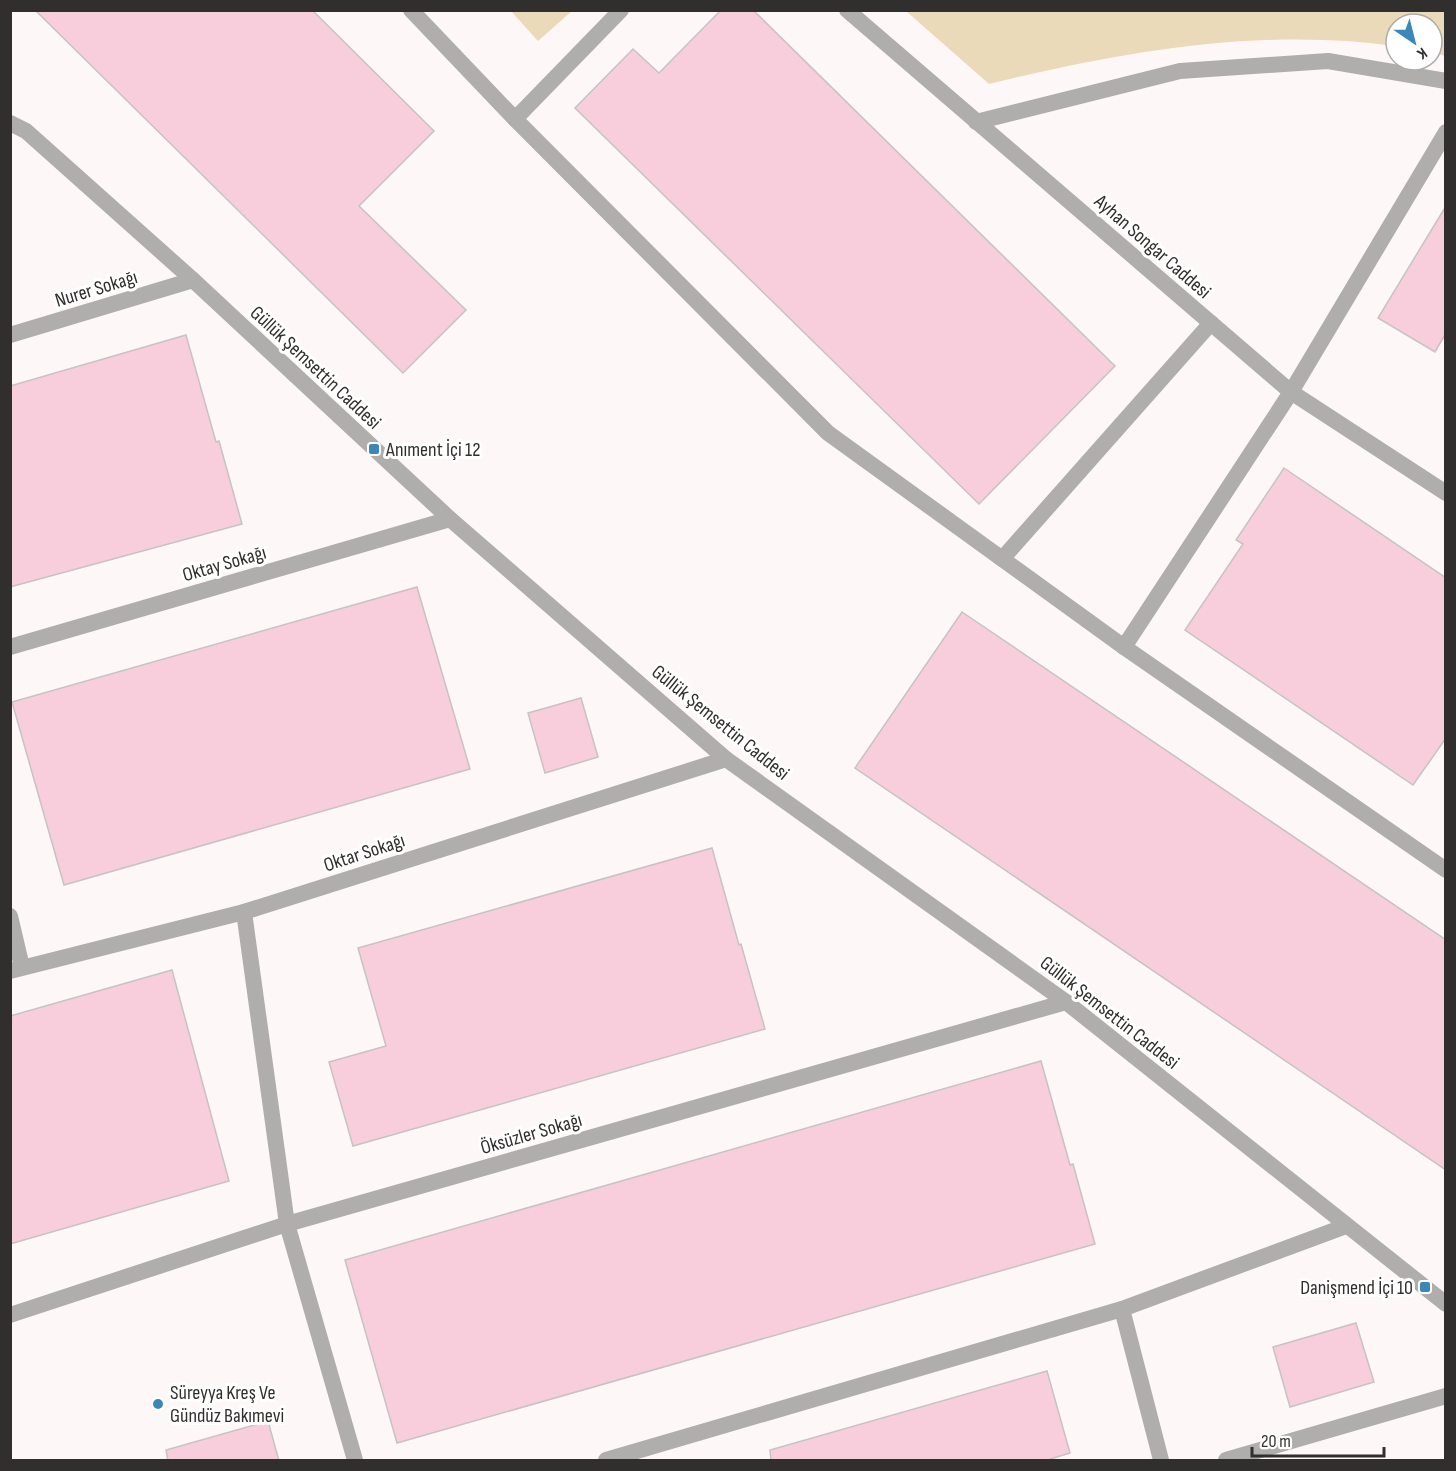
<svg xmlns="http://www.w3.org/2000/svg" width="1456" height="1471" font-family="'Sofia Sans Condensed',sans-serif">
<style>
.green{fill:#eadab9}
.building{fill:#f9cedc;stroke:#c7c2c3;stroke-width:1.5}
.lines{fill:none;stroke-linecap:round;stroke-linejoin:round}
.minor{stroke:#b0aead;stroke-width:16}
.tertiary{stroke:#b0aead;stroke-width:16}
.poi-dot{fill:#3a87ba;stroke:#fff;stroke-width:2}
.labels{text-anchor:middle;stroke-width:6;stroke-linejoin:round;paint-order:stroke}
.street-label{font-size:20px;fill:#312f2e;stroke:#fff}
.poi-label{font-size:20px;fill:#312f2e;stroke:#fff;text-anchor:start}
</style>
<rect width="100%" height="100%" fill="#fdf8f7"/>
<g class="green">
<path d="M511,11H572L538,41Z"/>
<path d="M906,11H1445V56L1432,52V24H1396V46C1260,27 1121,52 989,84Z"/>
</g>
<g class="building">
<path d="M35,10H312L434,131L359,206L466,310L403,373Z"/>
<path d="M721,10H753L1115,366L979,504L575,108L633,49L659,73Z"/>
<path d="M1446,206V333L1435,352L1378,318Z"/>
<path d="M186,335L216,442L219,441L242,524L10,587V386Z"/>
<path d="M1284,468L1446,578V738L1413,785L1185,630L1243,544L1236,540Z"/>
<path d="M417,587L470,769L64,885L12,702Z"/>
<path d="M962,612L1446,940V1170L855,768Z"/>
<path d="M581,698L598,757L545,773L528,713Z"/>
<path d="M712,848L739,945L741,944L765,1029L353,1146L329,1062L386,1046L358,948Z"/>
<path d="M172,970L229,1181L10,1244V1016Z"/>
<path d="M1041,1061L1070,1165L1073,1164L1095,1244L397,1443L345,1260Z"/>
<path d="M1356,1323L1374,1382L1290,1407L1273,1347Z"/>
<path d="M1047,1371L1070,1453L1044,1461H771L770,1450Z"/>
<path d="M268,1421L279,1461H168L166,1450Z"/>
</g>
<g class="lines">
<g class="minor">
<path d="M411,10L515,119L828,433L1124,647L1446,870"/>
<path d="M847,10L1291,392L1446,493"/>
<path d="M515,119L621,10"/>
<path d="M976,122L1180,71L1328,61L1446,81"/>
<path d="M10,123L26,131L193,280L450,519L726,759L1066,1002L1446,1304"/>
<path d="M10,335L193,280"/>
<path d="M1002,559L1211,323"/>
<path d="M10,647L450,519"/>
<path d="M1124,647L1291,392L1446,132"/>
<path d="M244,912L287,1224L355,1460"/>
<path d="M10,916L22,967"/>
<path d="M10,971L244,912L726,759"/>
<path d="M1122,1309L1161,1460"/>
<path d="M10,1315L287,1224L1066,1002"/>
<path d="M606,1460L1122,1309L1346,1226"/>
</g>
<path class="tertiary" d="M1226,1460L1446,1396"/>
</g>
<g class="poi-dot">
<rect x="368" y="443" width="12" height="12" rx="3"/>
<rect x="1419" y="1281" width="12" height="12" rx="3"/>
<circle cx="158" cy="1404" r="6"/>
</g>
<g class="labels">
<g class="street-label">
<text transform="translate(1153 246) rotate(41)" y="7">Ayhan Songar Caddesi</text>
<text transform="translate(96 288) rotate(-17)" y="7">Nurer Sokağı</text>
<text transform="translate(316 367) rotate(43)" y="7">Güllük Şemsettin Caddesi</text>
<text transform="translate(224 563) rotate(-16)" y="7">Oktay Sokağı</text>
<text transform="translate(721 722) rotate(39)" y="7">Güllük Şemsettin Caddesi</text>
<text transform="translate(364 852) rotate(-18)" y="7">Oktar Sokağı</text>
<text transform="translate(1110 1012) rotate(38)" y="7">Güllük Şemsettin Caddesi</text>
<text transform="translate(531 1133) rotate(-16)" y="7">Öksüzler Sokağı</text>
</g>
<g class="poi-label">
<text x="386" y="456">Anıment İçi 12</text>
<text x="1413" y="1294" text-anchor="end">Danişmend İçi 10</text>
<text x="170" y="1399">Süreyya Kreş Ve<tspan x="170" dy="23">Gündüz Bakımevi</tspan></text>
</g>
</g>
<rect width="1456" height="1471" fill="none" stroke="#312f2e" stroke-width="24"/>
<g transform="translate(1414 42) rotate(145)"><circle r="28" fill="#ffffff" stroke="#adacab" stroke-width="1.5"/>
<path d="M0-4.5L10 22L0 15L-10 22Z" fill="#3a87ba"/>
<text y="-9" font-size="16" font-weight="bold" text-anchor="middle" fill="#312f2e">K</text>
</g>
<path d="M1252 1447v9h132v-9" fill="none" stroke="#312f2e" stroke-width="3"/>
<text x="1261" y="1447" font-size="18" fill="#312f2e" stroke="#ffffff" stroke-width="4.5" paint-order="stroke">20 m</text>
</svg>
